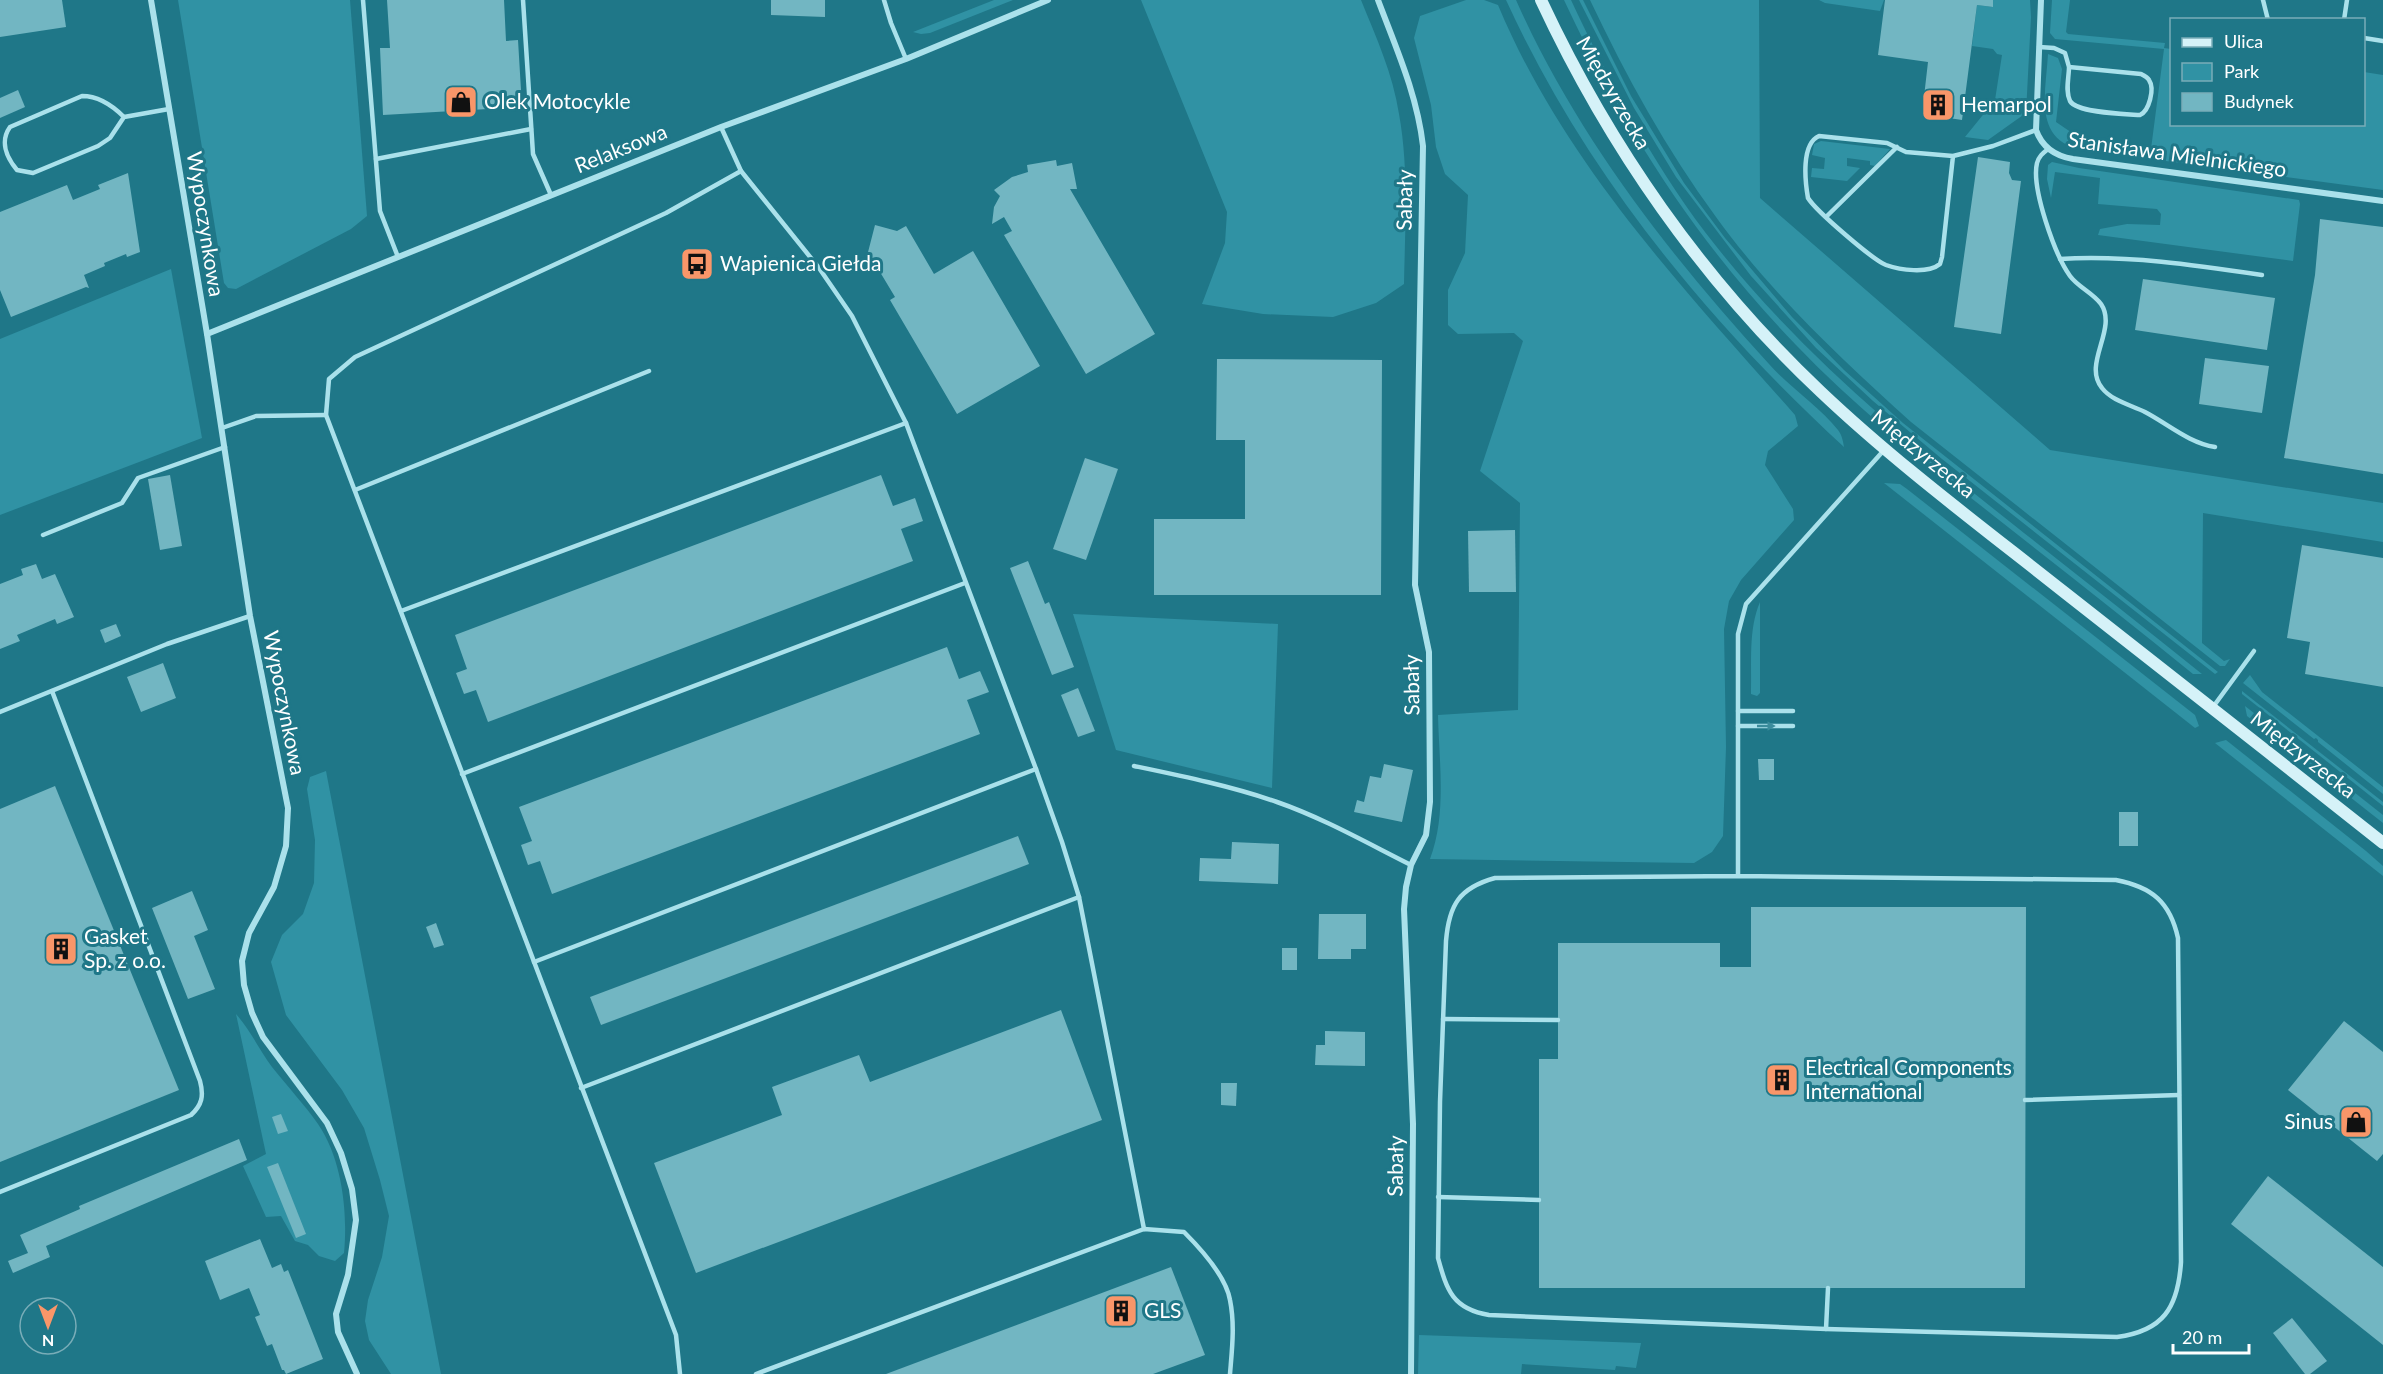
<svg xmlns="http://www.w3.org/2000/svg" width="2383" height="1374" font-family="Lato,sans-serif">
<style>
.green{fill:#3092a4}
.building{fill:#72b6c2}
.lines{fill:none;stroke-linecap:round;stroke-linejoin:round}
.service{stroke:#aae1eb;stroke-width:4.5}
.minor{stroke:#aae1eb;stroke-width:6}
.secondary{stroke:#d5f2f8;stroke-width:12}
.oneway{fill:#3b8c9c}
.labels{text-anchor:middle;stroke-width:6;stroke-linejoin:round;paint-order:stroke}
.street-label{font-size:21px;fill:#fff;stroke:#1f7788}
.poi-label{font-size:21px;fill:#fff;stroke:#1f7788;text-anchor:start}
</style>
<rect width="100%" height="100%" fill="#1f7788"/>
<g class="green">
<path d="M178,0H350L367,216L351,229L236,289L228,288L224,283Z"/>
<path d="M994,0H1013L930,33L921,34L913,32Z"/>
<path d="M1141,0H1361C1376,37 1393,74 1399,114C1409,169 1405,227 1404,284L1376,303L1333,317L1263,314L1202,304L1225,243L1227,212Z"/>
<path d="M1466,0H1484L1498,5C1564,163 1683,288 1795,415L1798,426L1768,451L1765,465L1793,509L1794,520L1741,580L1729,601L1724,629L1726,747L1723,836L1712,852L1694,863L1430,859C1447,814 1439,762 1438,715L1518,710L1520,503L1480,471L1523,341L1514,333L1458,334L1448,325V290L1465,253L1468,195L1445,174L1436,147L1431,105L1414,38L1420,16Z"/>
<path d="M1506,0H1516C1576,135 1670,256 1769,364C1789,387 1820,407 1838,430C1842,435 1843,441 1844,447C1706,320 1584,171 1506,0Z"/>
<path d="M1564,0H1571C1609,81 1651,160 1705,232C1794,348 1900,435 2014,525C2077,575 2140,624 2202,674H2193C2123,617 2051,561 1980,505C1916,455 1852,404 1796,345C1695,240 1626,132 1564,0Z"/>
<path d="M1579,0H1583L1631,96L1684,183L1725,238L1792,317L1844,370L1903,423L2218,672L2215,674L1942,459L1873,401L1816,348L1751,276L1676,177L1634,108Z"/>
<path d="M1590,0H1759L1760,198L2050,450L2383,503V542L2203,513L2202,643L2224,661L2230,659L2225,666H2220L1911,422C1841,359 1771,293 1716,217C1666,149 1626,76 1590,0Z"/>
<path d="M1819,0H1884L1880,11L1825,3Z"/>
<path d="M1993,0H2030L2031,17L2026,113L1988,140L1965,137L1995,100L2002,55L1997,54L1993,49L1972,46L1977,5L1992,7Z"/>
<path d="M2052,0H2070L2066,32L2068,34L2165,43L2164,48L2171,49L2172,124H2364V72L2383,75V190L2083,150C2032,140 2046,93 2048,54L2058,58L2062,69L2056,122L2084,141L2151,149L2164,49L2055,39L2050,33Z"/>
<path d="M1821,141L1890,149L1875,166L1870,165V161L1847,158V166L1860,168L1847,181L1811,177L1812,168L1824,169L1825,158L1812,155L1814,144Z"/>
<path d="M2052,162L2079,168L2299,200L2300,204L2293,261L2098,235L2100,229L2127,224L2160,225L2161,214L2157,209L2098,204L2100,178L2055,172L2051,198L2047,179L2048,165Z"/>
<path d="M171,269L202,438L0,515V339Z"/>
<path d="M1884,483L1900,484L1907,489L2195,715L2199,726L2195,728Z"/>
<path d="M1760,602V693L1757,696L1751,694C1752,663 1748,630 1760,602Z"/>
<path d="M1073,614L1278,624L1272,788L1116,750Z"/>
<path d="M2250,675L2262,692L2383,787V794L2318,742V740L2316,738L2314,739L2243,683Z"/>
<path d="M2242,691L2383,802V806L2242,694Z"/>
<path d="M2245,706L2383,815V823L2247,716Z"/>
<path d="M2226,740L2366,851L2383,866V876L2215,743Z"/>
<path d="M326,771L441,1374H391L369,1340L365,1321L368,1300L382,1257L389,1216L380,1180L364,1128L342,1090L286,1015L271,962L282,935L303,914L314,883L315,840L307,789L310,777Z"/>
<path d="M236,1014C250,1030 259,1049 272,1067C287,1086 304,1104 318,1124C342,1159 348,1212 344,1253L335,1261L319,1256L308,1245L295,1241L281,1216L266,1217L243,1166L266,1154Z"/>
<path d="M1419,1335L1641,1343L1636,1368L1616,1366L1615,1370L1522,1364L1521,1374H1418Z"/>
</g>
<g class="building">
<path d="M0,0H62L66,27L0,37Z"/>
<path d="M387,0H504L506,41L518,40L522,107L383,115L380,48H390Z"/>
<path d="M771,0H825V17L771,15Z"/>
<path d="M1885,0H1993V7L1977,5L1962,120L1922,114L1928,62L1878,55Z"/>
<path d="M18,90L25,107L0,118V98Z"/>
<path d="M1978,157L2010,162L2009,173L2012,180L2021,181L2001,334L1954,327Z"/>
<path d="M1056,160L1057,166L1072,163L1077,189H1070L1155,334L1086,374L1004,235L1012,231L1004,217L992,224L994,207L1000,196L994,190L1012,177L1028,172L1027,165Z"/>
<path d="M128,173L140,252L127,257L126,254L104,263L105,266L84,275L89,288L86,287L11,317L0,290V212L67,185L73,200L100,189L98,185Z"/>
<path d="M2320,219L2383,227V474L2284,458L2315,275Z"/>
<path d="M875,225L897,231L906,226L934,274L973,251L1040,366L957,414L890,300L895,297L874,262L866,260Z"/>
<path d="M2143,279L2275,298L2267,350L2135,330Z"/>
<path d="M2205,358L2269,366L2262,413L2199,404Z"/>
<path d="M1217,359L1382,360L1381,595H1154V519H1245V440H1216Z"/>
<path d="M1085,458L1118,469L1086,560L1053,549Z"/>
<path d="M170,475L182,546L160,550L148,479Z"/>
<path d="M881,475L893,506L915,498L923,521L901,529L913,561L488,722L476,690L464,694L456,673L467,669L455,635Z"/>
<path d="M1515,530L1516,592H1469L1468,531Z"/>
<path d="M2302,545L2383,558V687L2305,674L2310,642L2287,638Z"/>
<path d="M1028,561L1045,604L1049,602L1074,667L1052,675L1010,568Z"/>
<path d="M36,564L42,579L55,574L74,617L57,624L55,619L17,635L20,641L0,649V584L23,575L21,569Z"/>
<path d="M116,624L121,636L105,643L100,630Z"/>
<path d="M947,647L959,679L980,671L989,692L967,700L980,734L552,894L540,861L528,865L521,845L532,841L519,807Z"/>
<path d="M163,663L176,698L141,712L127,677Z"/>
<path d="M1078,688L1095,731L1078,737L1061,695Z"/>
<path d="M1758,759H1774V780H1759Z"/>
<path d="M1384,764L1413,770L1402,822L1354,812L1357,800L1364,802L1370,776L1381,778Z"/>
<path d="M55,786L179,1090L0,1162V809Z"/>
<rect x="2119" y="812" width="19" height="34"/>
<path d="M1018,836L1029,864L601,1025L590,997Z"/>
<path d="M1232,842L1279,844L1278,884L1199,881L1200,858L1231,859Z"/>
<path d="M192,891L208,930L194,936L215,989L188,999L152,908Z"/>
<path d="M1751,907H2026L2025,1288H1539V1059H1558V943H1720V967H1751Z"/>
<path d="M1319,914H1366V949H1351V959H1318Z"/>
<path d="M436,923L444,945L434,948L426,927Z"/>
<rect x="1282" y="948" width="15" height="22"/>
<path d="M1061,1010L1102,1120L696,1273L654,1163L782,1115L772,1087L859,1055L870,1082Z"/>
<path d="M2344,1021L2383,1052V1154L2377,1161L2288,1090Z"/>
<path d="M1325,1031L1365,1032V1066L1315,1065L1316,1045H1325Z"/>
<path d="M1221,1083H1237L1236,1106L1221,1105Z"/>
<path d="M281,1114L288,1131L278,1134L272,1117Z"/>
<path d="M239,1139L247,1160L46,1246L50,1257L13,1273L8,1261L28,1253L20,1235L80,1209L79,1206Z"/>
<path d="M278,1163L306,1234L296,1238L267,1167Z"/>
<path d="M2268,1176L2383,1267V1345L2231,1224Z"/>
<path d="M260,1239L272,1268L281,1264L284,1272L288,1270L323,1359L286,1374L284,1370H282L272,1344L267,1346L255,1317L260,1315L249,1288L220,1300L205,1261Z"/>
<path d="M1171,1267L1205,1355L1153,1374H886Z"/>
<path d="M2292,1318L2327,1361L2310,1374H2305L2273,1333Z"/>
</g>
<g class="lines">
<g class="service">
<path d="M363,0L380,211L398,257"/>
<path d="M523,0L533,154L551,195"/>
<path d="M884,0L891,23L906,59"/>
<path d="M2263,0L2268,20"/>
<path d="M2344,20L2347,0"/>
<path d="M2364,38L2383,41"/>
<path d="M2039,47L2054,48L2065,53L2069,67L2141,74C2143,75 2148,78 2149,80C2155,89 2149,111 2140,115C2125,114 2077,113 2070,101C2065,91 2069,77 2069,67"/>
<path d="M124,117C112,105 99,96 82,96L10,127C0,141 6,157 17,170L33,173L98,146L110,138L124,117L169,109"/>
<path d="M721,127L741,171L819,268L852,316L906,423L1036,769L1062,842L1079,897L1144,1229"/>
<path d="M2048,149C2043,153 2039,156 2037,163C2031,188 2055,255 2070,276C2078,287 2093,293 2101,304C2118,329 2082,364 2102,388C2112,401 2131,405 2145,412C2168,424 2189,443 2215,447"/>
<path d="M1953,156L1942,257L1940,264C1928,274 1900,270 1886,265C1873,260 1816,211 1808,198C1805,181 1801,144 1819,136L1887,143L1906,152L1953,156L1993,146L2036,130"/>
<path d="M376,159L531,129"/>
<path d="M1827,216L1897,147"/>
<path d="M2060,259C2128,255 2195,265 2262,275"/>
<path d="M222,428L256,416L326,415"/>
<path d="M355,490L649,371"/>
<path d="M43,535L122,503L138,478L225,447"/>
<path d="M401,611L906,423"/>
<path d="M2213,707L2254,651"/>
<path d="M1738,711H1793"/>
<path d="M0,712L167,644L250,616"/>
<path d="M1738,726H1793"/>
<path d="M1134,766C1182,776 1231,786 1277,802C1323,818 1367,843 1411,865"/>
<path d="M462,774L965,583"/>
<path d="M1738,876L2116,880C2152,887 2170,902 2178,938L2181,1262C2178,1308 2163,1331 2117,1337L1826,1329L1489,1315C1453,1309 1447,1291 1438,1258L1440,1102L1446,941C1449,905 1459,888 1495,878L1738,876V634L1746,604L1885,449"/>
<path d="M534,962L1036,769"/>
<path d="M1443,1019L1558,1020"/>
<path d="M581,1088L1079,897"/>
<path d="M2025,1100L2179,1095"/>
<path d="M0,1192L191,1115C202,1105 204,1096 200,1081L52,691"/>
<path d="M1438,1197L1539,1200"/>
<path d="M1826,1329L1828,1288"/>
<path d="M680,1374L676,1335L326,415L329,379L355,357L666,213L741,171"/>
<path d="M756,1374L1144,1229L1184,1232C1200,1248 1226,1277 1230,1300C1235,1325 1232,1349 1230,1374"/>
</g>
<g class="minor">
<path d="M151,0L207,334L250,616L288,808L286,846L274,887L249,933L242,961L244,985L252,1013L263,1037L327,1123L341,1153L352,1189L356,1220L348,1275L336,1314L338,1332L357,1374"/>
<path d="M1378,0C1396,48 1417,94 1423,146L1415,585L1429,652L1430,802L1426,835L1411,865L1406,887L1404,909L1413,1124L1411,1374"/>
<path d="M2041,0L2036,130C2042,147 2055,156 2073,159L2383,201"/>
<path d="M207,334L721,127L906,59L1048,0"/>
</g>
<path class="secondary" d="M1541,0C1609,146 1703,281 1821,392C1897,464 1982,527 2064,592C2170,675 2277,759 2383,843"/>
</g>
<defs><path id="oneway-solid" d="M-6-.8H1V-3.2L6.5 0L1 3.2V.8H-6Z" transform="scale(1.5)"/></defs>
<use class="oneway" href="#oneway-solid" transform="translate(1766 726)"/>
<defs>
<symbol id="shop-square" viewBox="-11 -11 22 22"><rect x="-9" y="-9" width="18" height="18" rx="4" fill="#f99669" stroke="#1f7788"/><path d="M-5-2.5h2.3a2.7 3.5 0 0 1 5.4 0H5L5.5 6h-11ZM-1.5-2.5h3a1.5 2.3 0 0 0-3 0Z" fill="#111"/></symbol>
<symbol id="building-square" viewBox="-11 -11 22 22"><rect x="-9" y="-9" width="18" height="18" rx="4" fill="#f99669" stroke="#1f7788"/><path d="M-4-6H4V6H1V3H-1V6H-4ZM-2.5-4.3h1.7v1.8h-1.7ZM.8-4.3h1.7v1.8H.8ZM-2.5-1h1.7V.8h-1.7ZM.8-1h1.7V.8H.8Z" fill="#111"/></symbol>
<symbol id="bus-square" viewBox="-11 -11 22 22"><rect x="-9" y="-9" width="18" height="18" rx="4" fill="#f99669" stroke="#1f7788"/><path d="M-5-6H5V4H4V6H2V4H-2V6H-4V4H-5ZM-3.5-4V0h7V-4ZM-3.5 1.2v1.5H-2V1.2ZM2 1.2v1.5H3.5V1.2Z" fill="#111"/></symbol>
</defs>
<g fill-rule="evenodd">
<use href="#shop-square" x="442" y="83" width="38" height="38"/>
<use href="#building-square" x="1919" y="86" width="38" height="38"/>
<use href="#bus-square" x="678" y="245" width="38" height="38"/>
<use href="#building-square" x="42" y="930" width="38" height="38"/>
<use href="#building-square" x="1763" y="1061" width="38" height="38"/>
<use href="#shop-square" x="2337" y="1103" width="38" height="38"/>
<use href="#building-square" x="1102" y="1292" width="38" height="38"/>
</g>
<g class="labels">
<g class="street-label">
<text transform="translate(1613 93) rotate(60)" y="7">Międzyrzecka</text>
<text transform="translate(621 149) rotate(-22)" y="7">Relaksowa</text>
<text transform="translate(2177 155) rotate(8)" y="7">Stanisława Mielnickiego</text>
<text transform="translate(1405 200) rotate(-89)" y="7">Sabały</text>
<text transform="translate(205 224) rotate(81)" y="7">Wypoczynkowa</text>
<text transform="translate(1923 454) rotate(39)" y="7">Międzyrzecka</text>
<text transform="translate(1412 685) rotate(-91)" y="7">Sabały</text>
<text transform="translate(284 703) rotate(79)" y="7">Wypoczynkowa</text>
<text transform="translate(2303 755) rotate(38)" y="7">Międzyrzecka</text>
<text transform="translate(1396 1166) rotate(-89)" y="7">Sabały</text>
</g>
<g class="poi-label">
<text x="484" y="109">Olek Motocykle</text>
<text x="1961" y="112">Hemarpol</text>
<text x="720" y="271">Wapienica Giełda</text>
<text x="84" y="944">Gasket<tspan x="84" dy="24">Sp. z o.o.</tspan></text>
<text x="1805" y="1075">Electrical Components<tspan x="1805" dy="24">International</tspan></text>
<text x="2333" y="1129" text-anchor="end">Sinus</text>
<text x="1144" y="1318">GLS</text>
</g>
</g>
<rect x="2170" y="18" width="195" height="108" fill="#1f7788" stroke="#79adb8" stroke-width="1.5"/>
<rect x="2182" y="38" width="30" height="9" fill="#d5f2f8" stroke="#79adb8" stroke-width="1.5"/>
<text x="2224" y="48" font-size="18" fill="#ffffff">Ulica</text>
<rect x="2182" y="63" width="30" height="18" fill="#3092a4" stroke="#79adb8" stroke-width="1.5"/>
<text x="2224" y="78" font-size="18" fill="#ffffff">Park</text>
<rect x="2182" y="93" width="30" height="18" fill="#72b6c2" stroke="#79adb8" stroke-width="1.5"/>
<text x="2224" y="108" font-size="18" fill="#ffffff">Budynek</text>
<g transform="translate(48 1326) rotate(180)"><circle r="28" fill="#1f7788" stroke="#79adb8" stroke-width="1.5"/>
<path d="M0-4.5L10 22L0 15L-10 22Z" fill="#f99669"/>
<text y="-9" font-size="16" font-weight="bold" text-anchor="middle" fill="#ffffff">N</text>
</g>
<path d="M2173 1344v9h76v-9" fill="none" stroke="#ffffff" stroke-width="3"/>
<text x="2182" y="1344" font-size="18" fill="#ffffff" stroke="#1f7788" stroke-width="4.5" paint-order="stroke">20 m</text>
</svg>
